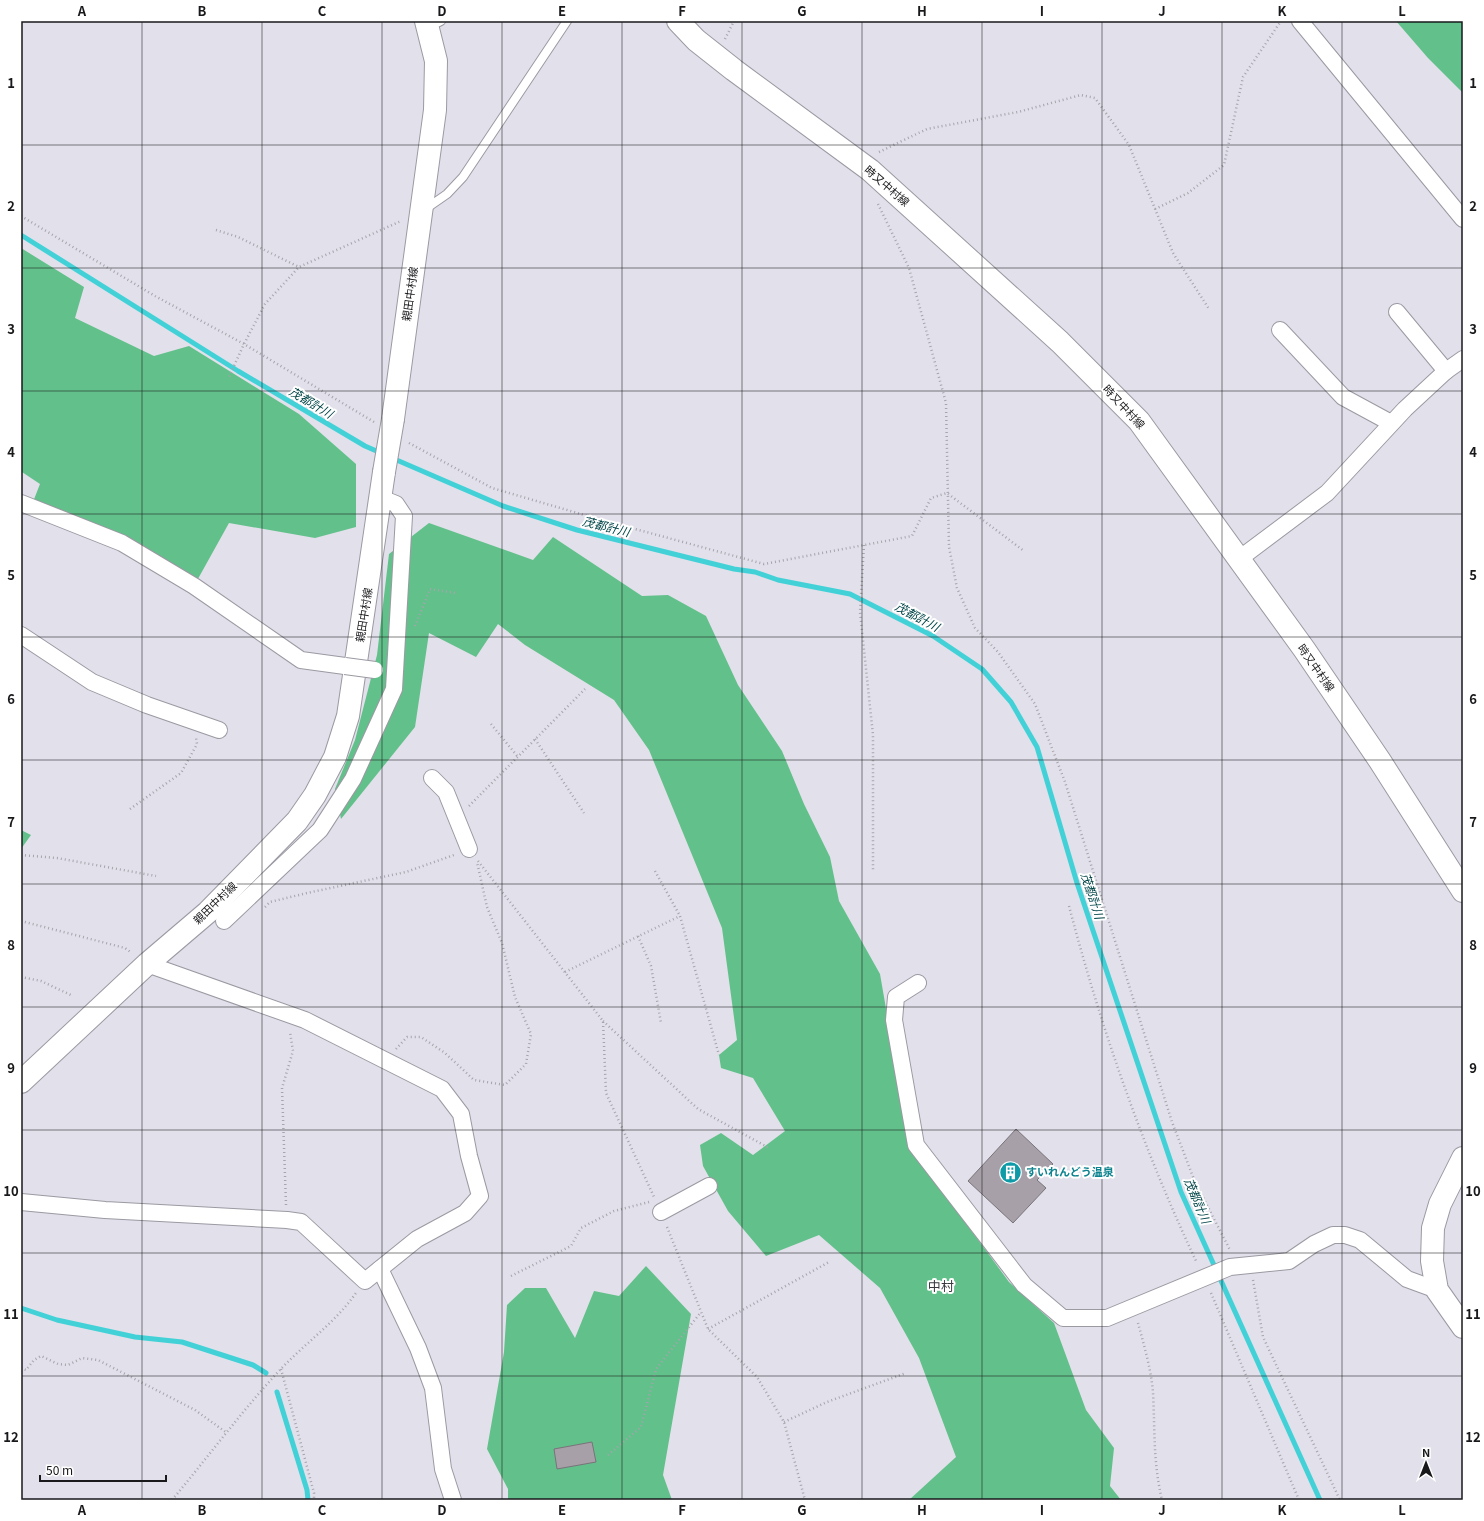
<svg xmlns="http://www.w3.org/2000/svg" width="1484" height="1521" font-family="Georgia,'Noto Sans JP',serif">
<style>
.forest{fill:#62c08b}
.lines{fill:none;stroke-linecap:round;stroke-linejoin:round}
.stream{stroke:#42d1d7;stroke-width:5}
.building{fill:#a7a0a8;stroke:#79737a}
.service-casing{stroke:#9b99a2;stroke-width:10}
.minor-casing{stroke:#9b99a2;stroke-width:18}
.secondary-casing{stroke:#9b99a2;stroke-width:24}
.path{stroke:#a6a4ac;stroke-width:2.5;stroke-dasharray:1 3;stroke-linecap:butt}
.service{stroke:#fff;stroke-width:8}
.minor{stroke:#fff;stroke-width:16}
.secondary{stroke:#fff;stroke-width:22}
.minor-bridge-casing{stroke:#9b99a2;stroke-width:18;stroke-linecap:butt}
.secondary-bridge-casing{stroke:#9b99a2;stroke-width:24;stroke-linecap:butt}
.minor-bridge{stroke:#fff;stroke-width:16}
.secondary-bridge{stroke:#fff;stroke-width:22}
.grid{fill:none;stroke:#19191c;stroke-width:1;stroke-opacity:0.55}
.labels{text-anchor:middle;stroke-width:4;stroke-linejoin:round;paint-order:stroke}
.street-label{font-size:11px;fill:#19191c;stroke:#fff}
.culture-label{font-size:11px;font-weight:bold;fill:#0d838f;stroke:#fff;text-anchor:start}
.water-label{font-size:12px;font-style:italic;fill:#014447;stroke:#fff}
.quarter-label{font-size:13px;fill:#3a3941;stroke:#fff}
.neatline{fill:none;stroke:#19191c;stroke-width:1.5}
.grid-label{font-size:13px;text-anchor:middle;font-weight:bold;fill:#19191c}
</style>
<rect width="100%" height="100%" fill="#e2e0ea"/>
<g class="forest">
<path d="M1396,21H1463V93L1428,58Z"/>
<path d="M21,248L84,287L75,318L154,356L189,346L299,414L356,464V527L315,538L229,523L194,586L31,507L40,484L22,472L21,474Z"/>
<path d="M429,523L533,560L553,537L642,596L668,595L706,616L738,685L782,751L804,804L830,857L839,901L880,974L910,1147L1009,1282L1054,1323L1086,1410L1114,1448L1110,1486L1121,1500H909L956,1457L919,1358L880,1288L819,1235L766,1256L728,1211L703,1166L700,1145L721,1133L753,1155L785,1131L753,1078L721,1068L719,1055L737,1040L722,928L649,750L614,700L525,645L498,624L476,657L429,633L415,727L341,819L335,789L355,740L377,655L389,554Z"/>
<path d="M21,830L31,835L21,849Z"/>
<path d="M646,1266L691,1314L663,1475L672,1500H508V1489L487,1449L504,1352L507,1305L525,1288H546L575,1338L594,1291L619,1296Z"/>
</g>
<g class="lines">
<g class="stream">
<path d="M21,235L238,371L365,446L381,453"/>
<path d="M392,458L503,506L577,530L734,569L755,572L778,580L850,594L933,636L982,669L1011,702L1037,747L1077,883L1181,1192L1320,1500"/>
<path d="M21,1308L57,1320L135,1337L182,1342L253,1365L266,1373"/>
<path d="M277,1392L307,1490L308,1500"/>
</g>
</g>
<g class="building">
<path d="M1016,1129L1053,1164L1037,1180L1046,1188L1013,1223L968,1181Z"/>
<path d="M592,1442L596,1462L557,1469L554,1449Z"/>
</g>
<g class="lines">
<defs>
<g id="service">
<path d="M429,27L441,21"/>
<path d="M424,210L447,194L463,177L567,21"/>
</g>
<g id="minor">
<path d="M1300,21L1463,219"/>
<path d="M1397,312L1446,371"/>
<path d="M1280,330L1343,397L1391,423"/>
<path d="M21,503L122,543L194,586L301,660L345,666"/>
<path d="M1239,559L1327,493L1405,409L1446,371L1463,359"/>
<path d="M21,635L92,682L147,705L219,730"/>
<path d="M432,778L446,792L469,849"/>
<path d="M224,921L320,830L353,779L394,689L404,516L396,504L381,498"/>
<path d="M918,983L896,997L894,1020L916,1145L1024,1285L1063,1318H1107L1230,1267L1289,1261L1314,1244L1333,1235H1345L1360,1240L1407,1279L1437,1290"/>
<path d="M21,1202L105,1210L287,1220L301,1222L365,1281L417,1239L465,1213L480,1196L469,1156L461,1114L442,1089L305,1020L147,964"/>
<path d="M661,1212L709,1186"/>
<path d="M380,1269L418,1348L433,1388L443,1469L453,1500"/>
</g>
<g id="secondary">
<path d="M678,21L696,40L734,70L870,170L1060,342L1139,421L1304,649L1380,761L1463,891"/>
<path d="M393,419L435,110L436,61L426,21"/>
<path d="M21,1082L147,964L208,912L297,821L315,795L335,757L348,716L384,472"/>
<path d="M1463,1158L1440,1204L1433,1228L1432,1261L1437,1290L1463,1327"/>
</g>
</defs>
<use href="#service" class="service-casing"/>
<use href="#minor" class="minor-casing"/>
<use href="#secondary" class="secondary-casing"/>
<g class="path">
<path d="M725,39L734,21"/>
<path d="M879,152L927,129L1018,112L1081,95L1095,98L1129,145L1173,253L1209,309"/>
<path d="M878,204L909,268L946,403L949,547L957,588L975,628L998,652L1035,704L1065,782L1172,1122L1195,1182L1230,1250"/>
<path d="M1155,209L1188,193L1224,165L1243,77L1281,21"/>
<path d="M21,216L155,296L244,344L228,379"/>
<path d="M216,230L238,237L299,267"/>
<path d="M374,422L244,344L265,304L299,267L401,221"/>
<path d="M409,443L492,488L591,517L764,564L912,536L931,498L947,493L1024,551"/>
<path d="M864,545L860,612L873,735V872"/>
<path d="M415,626L430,589L455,593"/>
<path d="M491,724L518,757"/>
<path d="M535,739L584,813"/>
<path d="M469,806L585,689"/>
<path d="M130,809L181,773L197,744L196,738"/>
<path d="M21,855L57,858L156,876"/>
<path d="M478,861L603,1021L606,1093L655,1199"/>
<path d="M655,871L680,916"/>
<path d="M1069,906C1101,1028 1143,1149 1197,1263"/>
<path d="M265,907L270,902L307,893L406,872L454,855"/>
<path d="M21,921L125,948L132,953"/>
<path d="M638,936L651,966L661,1023"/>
<path d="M565,972L680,916L719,1055"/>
<path d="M21,977L41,981L73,996"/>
<path d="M603,1021L698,1109L769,1148"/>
<path d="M396,1049L407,1037H421L445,1053L474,1080L505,1085L526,1064L531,1034L515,997L502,943L487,907L477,862"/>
<path d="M286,1205L282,1088L293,1051L290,1032"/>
<path d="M667,1227L708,1329L757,1377L784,1422L805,1500"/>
<path d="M511,1276L571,1246L581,1228L614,1211L649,1202"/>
<path d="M1253,1280L1263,1337L1340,1500"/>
<path d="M1211,1293L1299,1500"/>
<path d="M1138,1323C1144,1345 1151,1369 1153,1392C1155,1431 1153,1462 1162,1500"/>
<path d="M708,1329L829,1262"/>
<path d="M21,1368L26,1370L34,1360L41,1356L58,1364L68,1365L82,1358L98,1360L195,1410L227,1433"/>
<path d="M281,1369L314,1493V1500"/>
<path d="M784,1422L827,1402L906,1373"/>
<path d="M608,1455L641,1427L656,1369L701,1312"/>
<path d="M172,1500C208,1457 241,1412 279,1371C304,1344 335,1323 356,1293"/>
</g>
<use href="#service" class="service"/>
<use href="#minor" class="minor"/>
<use href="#secondary" class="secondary"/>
<defs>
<path id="minor-bridge" d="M345,666L375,670"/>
<path id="secondary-bridge" d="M384,472L393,419"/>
</defs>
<use href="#minor-bridge" class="minor-bridge-casing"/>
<use href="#secondary-bridge" class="secondary-bridge-casing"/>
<use href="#minor-bridge" class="minor-bridge"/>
<use href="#secondary-bridge" class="secondary-bridge"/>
</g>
<path class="grid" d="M142,21V1500M262,21V1500M382,21V1500M502,21V1500M622,21V1500M742,21V1500M862,21V1500M982,21V1500M1102,21V1500M1222,21V1500M1342,21V1500M21,145H1463M21,268H1463M21,391H1463M21,514H1463M21,637H1463M21,760H1463M21,884H1463M21,1007H1463M21,1130H1463M21,1253H1463M21,1376H1463"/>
<defs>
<symbol id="building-disc" viewBox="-11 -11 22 22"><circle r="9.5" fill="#0f9aa8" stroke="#fff"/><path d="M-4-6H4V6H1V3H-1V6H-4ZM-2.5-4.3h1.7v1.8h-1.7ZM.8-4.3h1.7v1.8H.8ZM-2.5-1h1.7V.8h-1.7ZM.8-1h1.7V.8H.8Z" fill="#fff"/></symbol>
</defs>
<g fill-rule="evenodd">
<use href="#building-disc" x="998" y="1160" width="25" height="25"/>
</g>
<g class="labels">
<g class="street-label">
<text transform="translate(887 186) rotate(41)" y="4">時又中村線</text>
<text transform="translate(410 294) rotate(-82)" y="4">親田中村線</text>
<text transform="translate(1124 407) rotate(47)" y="4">時又中村線</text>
<text transform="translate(364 615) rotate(-81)" y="4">親田中村線</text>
<text transform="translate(1316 668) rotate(55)" y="4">時又中村線</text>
<text transform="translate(215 903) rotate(-44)" y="4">親田中村線</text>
</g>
<g class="culture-label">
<text x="1026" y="1176">すいれんどう温泉</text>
</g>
<g class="water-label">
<text transform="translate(311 403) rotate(31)" y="4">茂都計川</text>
<text transform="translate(606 527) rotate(14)" y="4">茂都計川</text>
<text transform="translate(917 617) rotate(28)" y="4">茂都計川</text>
<text transform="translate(1092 896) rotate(72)" y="4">茂都計川</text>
<text transform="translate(1197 1201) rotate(67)" y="4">茂都計川</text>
</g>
<g class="quarter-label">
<text x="941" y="1291">中村</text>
</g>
</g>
<rect width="1484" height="1521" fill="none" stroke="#ffffff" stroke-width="44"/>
<g transform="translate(1426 1463)" stroke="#ffffff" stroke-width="3" paint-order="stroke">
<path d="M0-3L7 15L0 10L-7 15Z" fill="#19191c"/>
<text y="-6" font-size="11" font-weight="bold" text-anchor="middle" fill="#19191c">N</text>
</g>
<path d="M40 1475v6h126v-6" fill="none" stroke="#19191c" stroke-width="2"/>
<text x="46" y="1475" font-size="12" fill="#19191c" stroke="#ffffff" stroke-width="3" paint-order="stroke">50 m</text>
<rect x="22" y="22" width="1440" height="1477" class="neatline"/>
<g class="grid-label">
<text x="82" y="16">A</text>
<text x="202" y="16">B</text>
<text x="322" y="16">C</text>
<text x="442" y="16">D</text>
<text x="562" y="16">E</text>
<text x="682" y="16">F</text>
<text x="802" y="16">G</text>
<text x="922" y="16">H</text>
<text x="1042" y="16">I</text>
<text x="1162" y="16">J</text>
<text x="1282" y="16">K</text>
<text x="1402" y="16">L</text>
<text x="11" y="88">1</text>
<text x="1473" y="88">1</text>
<text x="11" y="211">2</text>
<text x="1473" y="211">2</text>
<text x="11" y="334">3</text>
<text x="1473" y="334">3</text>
<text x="11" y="457">4</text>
<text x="1473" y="457">4</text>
<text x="11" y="580">5</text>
<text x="1473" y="580">5</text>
<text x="11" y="704">6</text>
<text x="1473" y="704">6</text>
<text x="11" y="827">7</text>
<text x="1473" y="827">7</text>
<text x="11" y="950">8</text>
<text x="1473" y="950">8</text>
<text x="11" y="1073">9</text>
<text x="1473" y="1073">9</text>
<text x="11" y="1196">10</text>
<text x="1473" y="1196">10</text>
<text x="11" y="1319">11</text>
<text x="1473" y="1319">11</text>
<text x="11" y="1442">12</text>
<text x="1473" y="1442">12</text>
<text x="82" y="1515">A</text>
<text x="202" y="1515">B</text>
<text x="322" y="1515">C</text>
<text x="442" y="1515">D</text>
<text x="562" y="1515">E</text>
<text x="682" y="1515">F</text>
<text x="802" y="1515">G</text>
<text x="922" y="1515">H</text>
<text x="1042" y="1515">I</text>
<text x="1162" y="1515">J</text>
<text x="1282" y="1515">K</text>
<text x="1402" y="1515">L</text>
</g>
</svg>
